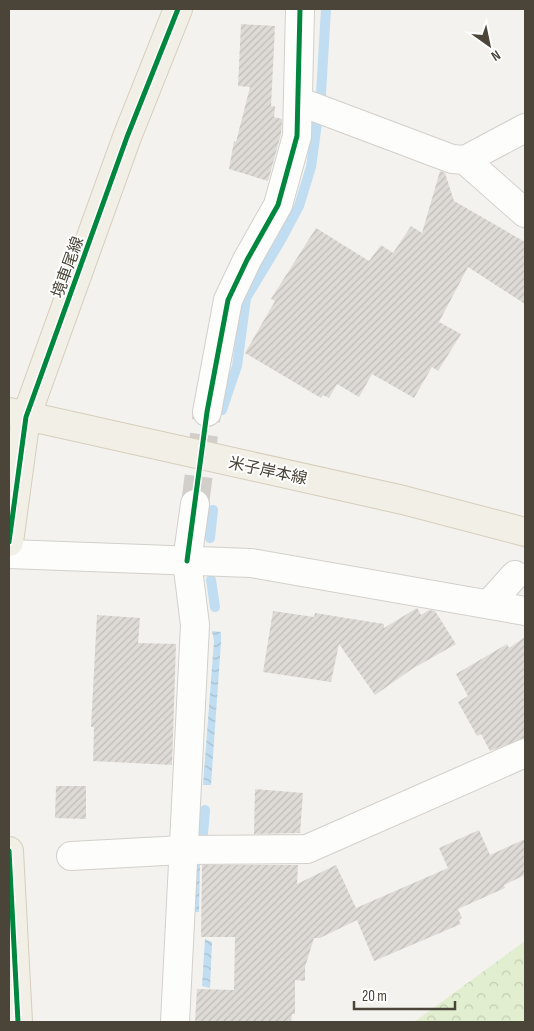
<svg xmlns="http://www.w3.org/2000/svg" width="534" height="1031" font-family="'Sofia Sans Condensed','Noto Sans JP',sans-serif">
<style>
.forest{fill:url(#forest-crowns)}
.water{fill:url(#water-waves)}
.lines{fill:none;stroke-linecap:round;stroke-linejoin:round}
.stream{stroke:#c0ddf1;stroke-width:10}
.building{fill:url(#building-hatch)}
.minor-tunnel{stroke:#d2cfca;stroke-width:28;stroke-dasharray:28 14;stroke-linecap:butt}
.minor-casing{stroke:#d2d0cb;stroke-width:30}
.major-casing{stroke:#d6cebb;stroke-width:30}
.minor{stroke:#fdfdfc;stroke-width:28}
.major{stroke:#f2efe6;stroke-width:28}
.cycleway-casing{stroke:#fff;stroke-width:8}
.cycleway{stroke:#00873e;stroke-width:5}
.labels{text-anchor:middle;stroke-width:4;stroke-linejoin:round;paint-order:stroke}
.street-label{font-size:16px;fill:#4b4439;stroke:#fff}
</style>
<defs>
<pattern id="forest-crowns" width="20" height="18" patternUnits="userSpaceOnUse" patternTransform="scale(1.25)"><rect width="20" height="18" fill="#e1eecf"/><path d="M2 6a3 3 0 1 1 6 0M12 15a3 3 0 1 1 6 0" fill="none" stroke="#c3cdb2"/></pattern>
<pattern id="water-waves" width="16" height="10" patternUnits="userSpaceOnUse" patternTransform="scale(1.25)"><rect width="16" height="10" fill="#c0ddf1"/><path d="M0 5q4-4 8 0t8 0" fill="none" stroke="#a6bfcf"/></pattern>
<pattern id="building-hatch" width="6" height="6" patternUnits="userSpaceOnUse" patternTransform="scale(1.25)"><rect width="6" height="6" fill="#dedbd6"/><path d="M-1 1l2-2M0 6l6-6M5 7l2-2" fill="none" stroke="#c0bdb8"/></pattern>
</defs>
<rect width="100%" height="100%" fill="#f4f2ee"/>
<path class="forest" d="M525,941V1022H414Z"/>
<g class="water">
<path d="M212,631L221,632V642L211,785H203L214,641Z"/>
<path d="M194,860L200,862L199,912H194Z"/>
<path d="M205,939L212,942L210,988L202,986Z"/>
</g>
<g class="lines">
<g class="stream">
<path d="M222,410L237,366L246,298L281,240L299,206L311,167L321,94L326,9"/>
<path d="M210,538L213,510"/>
<path d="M211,580L215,607"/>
<path d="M203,834L205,810"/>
</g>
</g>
<g class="building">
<path d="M241,24L275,26L271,106H275L274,117L282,119L281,134L268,181L229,169L234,141L236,142L250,87L238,86Z"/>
<path d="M440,171L445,173L454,201L525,242V304L468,267L439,322L461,334L438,371L432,367L414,398L372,374L359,397L337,384L329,398L323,395L321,398L245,353L275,301L271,299L316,228L369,261L381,245L393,253L411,226L422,233Z"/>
<path d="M417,608L421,615L429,610L435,611L456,644L412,669L375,695L339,644L331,682L263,672L273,611L314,617L315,613L384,624V628Z"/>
<path d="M97,615L140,618L138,643L176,644L172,765L93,761L94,727H91Z"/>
<path d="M525,637V738L490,751L481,734L477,736L458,702L468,696L456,674L507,644L509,648Z"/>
<path d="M56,786H86V819L55,818Z"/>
<path d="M255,789L303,793L300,833L254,834Z"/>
<path d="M479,830L490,855L525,839V875L504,885L505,888L458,909L462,918L459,920L461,924L374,961L357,920L320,938H314L305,967V981L295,980V1014H292L291,1022H195L197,989L234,990L235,937H201L202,865H298L297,884L336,865L356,908L448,868L439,848Z"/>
</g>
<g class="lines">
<path class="minor-tunnel" d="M195,504L207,412"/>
<defs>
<g id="minor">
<path d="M298,101L452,159L465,160L525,128"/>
<path d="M465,160L525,213"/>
<path d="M207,412L228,300L247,260L278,205L297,136L300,9"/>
<path d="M9,554L251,563L525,611"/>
<path d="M489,604L515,575"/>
<path d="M71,856L183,850L307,849L525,753"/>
<path d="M175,1022L195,625L187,561L195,504"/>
</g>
<g id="major">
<path d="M9,412L403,500L525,532"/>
<path d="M9,542L26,417L127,137L178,9"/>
<path d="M9,851L18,1022"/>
</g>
</defs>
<use href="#minor" class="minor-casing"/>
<use href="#major" class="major-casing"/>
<use href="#minor" class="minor"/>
<use href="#major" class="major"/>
<defs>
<g id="cycleway">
<path d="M9,542L26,417L127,137L178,9"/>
<path d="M187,561L207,412L228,300L247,260L278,205L297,136L300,9"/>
<path d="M9,851L18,1022"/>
</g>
</defs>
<use href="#cycleway" class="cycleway-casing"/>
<use href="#cycleway" class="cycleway"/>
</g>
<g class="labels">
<g class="street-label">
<text transform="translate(67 267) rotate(-70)" y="6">境車尾線</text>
<text transform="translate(268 470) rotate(12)" y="6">米子岸本線</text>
</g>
</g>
<rect width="534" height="1031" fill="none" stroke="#4b4439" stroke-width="20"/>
<g transform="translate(489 45) rotate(147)" stroke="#ffffff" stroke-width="4" paint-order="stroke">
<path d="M0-4L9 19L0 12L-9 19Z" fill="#4b4439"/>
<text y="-8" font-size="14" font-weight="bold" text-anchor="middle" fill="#4b4439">N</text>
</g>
<path d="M354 1001v8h101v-8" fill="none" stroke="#4b4439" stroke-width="2.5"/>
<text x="362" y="1001" font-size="15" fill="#4b4439" stroke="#ffffff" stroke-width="4" paint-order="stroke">20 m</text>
</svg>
